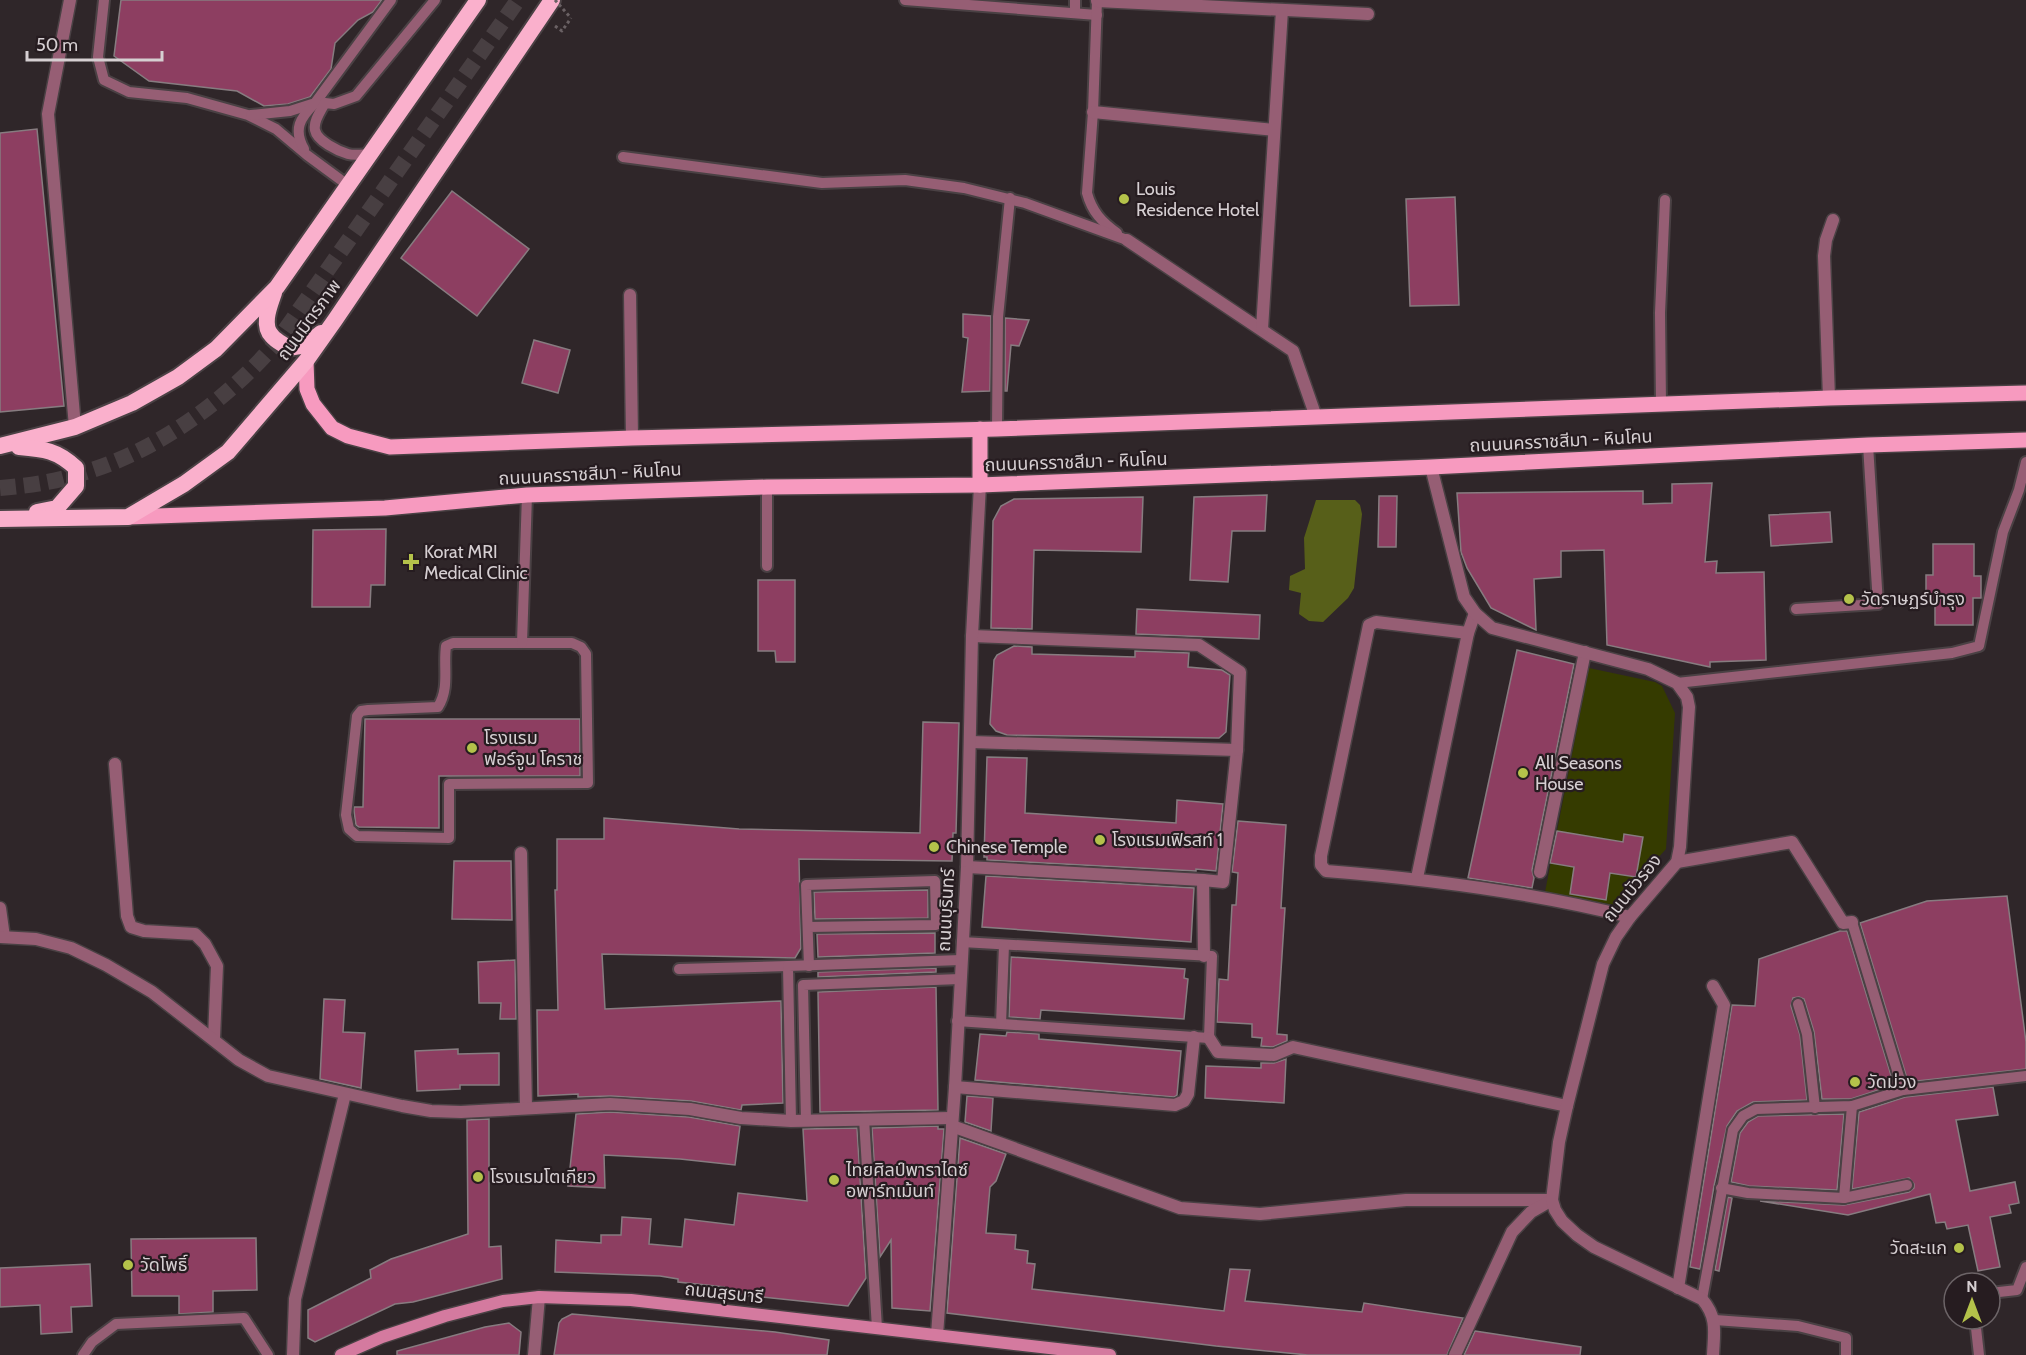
<svg xmlns="http://www.w3.org/2000/svg" width="2026" height="1355" font-family="Cabin,'Noto Sans Thai',sans-serif">
<style>
.green{fill:#353b00}
.water{fill:#575f19}
.building{fill:#8d3e61;stroke:#877c80;stroke-width:1.5}
.lines{fill:none;stroke-linecap:round;stroke-linejoin:round}
.trunk-tunnel{stroke:#483f42;stroke-width:16;stroke-dasharray:16 8;stroke-linecap:butt}
.service-casing{stroke:#4a4144;stroke-width:14}
.minor-casing{stroke:#4a4144;stroke-width:15}
.tertiary-casing{stroke:#4a4144;stroke-width:15}
.secondary-casing{stroke:#4a4144;stroke-width:15}
.primary-casing{stroke:#4a4144;stroke-width:18}
.trunk-casing{stroke:#4a4144;stroke-width:20}
.path{stroke:#6a6164;stroke-width:3;stroke-dasharray:3 3;stroke-linecap:butt}
.service{stroke:#965e74;stroke-width:10}
.minor{stroke:#965e74;stroke-width:12}
.tertiary{stroke:#965e74;stroke-width:12}
.secondary{stroke:#d47a9f;stroke-width:12}
.primary{stroke:#f79abf;stroke-width:15}
.trunk{stroke:#fab0cc;stroke-width:16}
.path-bridge{stroke:#6a6164;stroke-width:3;stroke-dasharray:3 3;stroke-linecap:butt}
.poi-dot{fill:#b4c24a;stroke:#261c20;stroke-width:2}
.labels{text-anchor:middle;stroke-width:4.5;stroke-linejoin:round;paint-order:stroke}
.poi-label{font-size:18px;fill:#d6cfd2;stroke:#261c20;text-anchor:start}
.street-label{font-size:18px;fill:#d6cfd2;stroke:#261c20}
</style>
<rect width="100%" height="100%" fill="#2f2629"/>
<path class="green" d="M1589,668L1655,682L1662,686L1675,713L1666,849L1615,905L1545,892Z"/>
<path class="water" d="M1316,500H1355L1360,505L1362,514L1354,588L1348,598L1323,622L1309,621L1299,614L1301,593L1289,590L1290,576L1305,569L1304,538Z"/>
<g class="building">
<path d="M121,0H382L373,12L358,20L335,43L331,69L310,97L288,104L264,106L237,91L149,81L114,56Z"/>
<path d="M37,129L64,406L0,412V133Z"/>
<path d="M452,191L529,249L477,316L401,258Z"/>
<path d="M1455,197L1459,305L1410,306L1406,199Z"/>
<path d="M963,314L991,316L990,391L962,392L968,338L963,337Z"/>
<path d="M1005,318L1029,320L1019,346L1011,345L1007,391H1005Z"/>
<path d="M534,340L570,350L558,393L522,383Z"/>
<path d="M1712,483L1705,562L1717,561L1716,573L1764,572L1766,660L1710,662V667L1607,645L1604,550L1561,551V577L1534,579L1536,630L1491,608L1467,568L1461,552L1457,493L1643,491V504L1672,503V484Z"/>
<path d="M1267,495L1265,531H1232L1228,582L1190,580L1194,497Z"/>
<path d="M1379,496H1397L1396,547H1378Z"/>
<path d="M1143,497L1141,552L1034,550L1032,629L991,628L993,521L1001,506L1014,499Z"/>
<path d="M1830,512L1832,542L1771,546L1769,515Z"/>
<path d="M386,529L385,585H371L370,607H312L313,530Z"/>
<path d="M1933,544H1974V576H1981V598H1973V625H1935V600H1926V575H1933Z"/>
<path d="M758,580H795V662H776L775,651H758Z"/>
<path d="M1137,609L1260,615L1259,639L1136,634Z"/>
<path d="M1014,646L1032,647V654L1135,657V651L1189,653L1188,667L1222,670L1230,675L1226,732L1219,738L1007,735L996,731L990,724L994,660L997,655Z"/>
<path d="M1517,650L1574,664L1532,870L1534,878L1532,888L1468,878Z"/>
<path d="M365,719H580V776H439V828L359,827L356,825L354,811V807H363Z"/>
<path d="M923,722L959,723L956,833H953L952,861L799,859L801,948L795,958L602,954L605,1009L781,1001L783,1103L742,1105L741,1110L691,1101L611,1096L578,1097V1094L538,1096L537,1010H558L555,890H557V839H604V818L739,829L920,833Z"/>
<path d="M987,757L1027,758L1025,813L1176,823L1177,800L1223,804L1216,871L1196,869V871L987,860V857H984Z"/>
<path d="M1238,821L1286,825L1281,908H1285L1277,1034L1287,1035V1041L1273,1047L1261,1046L1262,1038L1252,1037V1024L1217,1022L1219,979L1228,980L1232,905H1236L1238,873L1232,872Z"/>
<path d="M1557,831L1623,842L1624,834L1643,837L1636,877L1610,873L1606,900L1570,894L1574,867L1550,863Z"/>
<path d="M454,861H511L512,920L452,919Z"/>
<path d="M986,876L1194,888L1191,942L982,927Z"/>
<path d="M928,890V918L815,919L814,892Z"/>
<path d="M2007,896L2026,1042V1069L1908,1082L1860,923L1927,901Z"/>
<path d="M1840,931H1847L1894,1085L1851,1099H1822L1814,1032L1804,999L1799,997L1793,998L1791,1006L1800,1035L1807,1100L1753,1102L1737,1111L1727,1126L1714,1186L1700,1269L1690,1267L1732,1005L1755,1006L1759,959Z"/>
<path d="M935,933V953L818,957L817,934Z"/>
<path d="M1011,957L1185,969L1184,978L1188,979L1184,1019L1041,1010L1040,1019L1009,1017Z"/>
<path d="M515,960L516,1019H500L501,1003H479L478,962Z"/>
<path d="M936,968V972L818,977V972Z"/>
<path d="M936,987L938,1110L820,1112L818,992Z"/>
<path d="M324,999L345,1000L343,1032L365,1033L361,1088L320,1079Z"/>
<path d="M1007,1032L1039,1034V1039L1181,1051L1177,1095L1174,1097L975,1080L980,1034L1006,1036Z"/>
<path d="M458,1049V1054L499,1053V1085H460V1089L417,1091L415,1051Z"/>
<path d="M1286,1059L1284,1103L1205,1098L1206,1066L1261,1068V1063H1274Z"/>
<path d="M1993,1087L1998,1115L1956,1120L1970,1191L2015,1182L2019,1203L2009,1205L2011,1213L1990,1217L2000,1267L1978,1271L1968,1225L1947,1229L1945,1222L1936,1223L1930,1194L1848,1215L1760,1201L1844,1205L1909,1192L1914,1188V1184L1909,1178L1852,1189L1859,1112L1905,1097Z"/>
<path d="M967,1096L993,1098L991,1131L965,1122Z"/>
<path d="M610,1112L689,1117L740,1126L735,1165L680,1159L604,1155L605,1188L568,1186L576,1114Z"/>
<path d="M1844,1114L1837,1190L1749,1186L1731,1182L1740,1133L1748,1122L1758,1116Z"/>
<path d="M489,1119V1247L501,1246L502,1279L413,1302L395,1304L315,1342L308,1338V1310L371,1278L370,1270L391,1259L468,1234L467,1120Z"/>
<path d="M938,1126V1129H944L930,1311L892,1308L891,1240L880,1257L872,1128Z"/>
<path d="M857,1128L866,1278L848,1306L723,1293L724,1287L678,1282V1279L660,1276L555,1272L556,1240L601,1243V1235H621L622,1217L651,1219L649,1244L682,1247L685,1219L734,1225L738,1193L807,1201L803,1129Z"/>
<path d="M960,1138L1006,1154L996,1181L990,1187L986,1233L1016,1235L1015,1249L1028,1251L1027,1263L1035,1264L1032,1289L1224,1311L1230,1269L1250,1270L1245,1301L1362,1312L1364,1303L1463,1318L1447,1355H1308L1216,1346L947,1313Z"/>
<path d="M1728,1197L1732,1198L1719,1271L1715,1270Z"/>
<path d="M256,1238L257,1290L213,1291V1312L179,1314V1296H132L131,1239Z"/>
<path d="M90,1264L92,1306L71,1307L72,1332L41,1334L40,1305L0,1307V1268Z"/>
<path d="M572,1314L775,1332L829,1340L827,1355H554L559,1323L562,1319Z"/>
<path d="M509,1323L521,1332L519,1355H397V1351L485,1327Z"/>
<path d="M1475,1331L1581,1347L1580,1355H1464Z"/>
</g>
<g class="lines">
<path class="trunk-tunnel" d="M0,488C24,486 49,483 72,476C152,455 223,404 276,343L518,0"/>
<defs>
<g id="service">
<path d="M104,0L98,57L104,80L129,92L187,98L248,115L276,129L307,155L349,186"/>
<path d="M905,0L1097,15"/>
<path d="M1097,0L1093,112L1087,193C1092,212 1102,222 1117,233"/>
<path d="M1075,13V0"/>
<path d="M251,115L290,111L312,104"/>
<path d="M304,149C293,129 300,118 315,103L391,0"/>
<path d="M372,154C364,154 355,156 348,154C338,151 317,141 315,130C313,121 321,111 325,103L334,104L356,96L435,0"/>
<path d="M623,157L822,183L905,180L964,188L1025,203L1127,240"/>
<path d="M1661,405L1660,313L1665,200"/>
<path d="M997,429L998,317L1010,198"/>
<path d="M767,487V566"/>
<path d="M1796,609L1878,604L1868,445"/>
<path d="M453,643H572L581,647L586,654L588,783L449,784V838L357,836L349,829L346,815L357,716L361,711L368,710L438,707C450,688 443,667 446,646Z"/>
<path d="M522,643L527,495"/>
<path d="M1677,683L1952,653L1979,646L2003,532L2019,490L2026,462"/>
<path d="M1852,922L1903,1090L2026,1076"/>
<path d="M808,927L936,925L935,881L806,885L809,966"/>
<path d="M679,969L788,966"/>
<path d="M1798,1004L1807,1034L1815,1108"/>
<path d="M957,1021L1209,1038L1212,956L962,942"/>
<path d="M1001,1024L1004,945"/>
<path d="M864,1119L877,1328"/>
<path d="M791,1121L788,966L961,960"/>
<path d="M806,1121L803,985L960,979"/>
<path d="M1721,1188L1748,1193L1844,1198L1907,1185"/>
<path d="M1844,1198L1852,1106"/>
<path d="M1990,1293L2017,1290L2026,1267"/>
<path d="M1702,1299L1733,1130L1743,1116L1756,1109L1852,1106L1903,1090"/>
<path d="M1975,1319L1979,1355"/>
<path d="M1715,1320L1798,1326L1846,1338V1355"/>
<path d="M83,1355L92,1342L116,1324L244,1318L268,1355"/>
</g>
<g id="minor">
<path d="M70,0L48,114L75,427"/>
<path d="M1097,1L1368,14"/>
<path d="M1093,112L1274,130"/>
<path d="M1127,240L1293,351L1316,417"/>
<path d="M630,295L632,438"/>
<path d="M1262,329L1282,10"/>
<path d="M1829,398L1824,256L1826,240L1833,220"/>
<path d="M1468,633L1376,622L1369,625L1321,856V865L1326,871C1428,879 1531,892 1630,917"/>
<path d="M972,636L1199,645L1240,672L1237,750L1223,882L1203,880L1204,956"/>
<path d="M971,742L1237,750"/>
<path d="M115,764L127,916L131,927L144,931L195,934L205,944L217,966L214,1038"/>
<path d="M521,853L526,1107"/>
<path d="M1677,862L1792,842L1843,923L1852,922"/>
<path d="M967,867L1203,880"/>
<path d="M1540,872L1585,652"/>
<path d="M1417,878L1468,633L1475,613"/>
<path d="M0,908L4,937"/>
<path d="M0,937L36,939L71,948L106,965L152,992L239,1060L268,1076L402,1106L431,1111L461,1112L610,1104L690,1109L741,1118L791,1121L951,1118"/>
<path d="M1209,1038L1218,1052L1274,1055L1293,1047L1567,1106"/>
<path d="M955,1087L1175,1105L1184,1101L1188,1094L1194,1037"/>
<path d="M952,1126L1180,1208L1260,1214L1406,1200H1552"/>
<path d="M1678,1288L1724,1005L1713,986"/>
<path d="M293,1355L295,1299L345,1094"/>
<path d="M1455,1355L1512,1232L1531,1212L1550,1201"/>
</g>
<g id="tertiary">
<path d="M1431,467L1464,597L1475,613L1492,628L1648,669L1677,683L1687,697L1689,707L1680,847L1677,862L1630,917L1616,937L1603,964L1567,1106L1559,1142L1552,1200L1555,1210L1562,1221L1577,1235L1594,1247L1702,1299C1718,1318 1714,1332 1713,1355"/>
<path d="M937,1335L955,1087L967,867L972,636L980,485"/>
<path d="M534,1355L539,1297"/>
</g>
<path id="secondary" d="M341,1355L382,1337L445,1316L503,1301L539,1297L631,1300L1110,1355"/>
<g id="primary">
<path d="M306,361L307,389L313,404L332,428L348,436L390,447L632,438L997,429L1829,398L2026,393"/>
<path d="M980,429V485"/>
<path d="M128,517L385,508L527,495L767,487L980,485L1431,467L1868,445L2026,440"/>
</g>
<g id="trunk">
<path d="M274,293C270,305 261,325 272,336C276,341 283,344 288,348L306,345L321,333"/>
<path d="M0,446L75,427L132,403L178,377L216,349L277,287L478,0"/>
<path d="M19,447C44,449 57,450 76,468V486L57,508L37,512"/>
<path d="M0,519L128,517L184,484L228,452L306,361L335,320L552,0"/>
</g>
</defs>
<use href="#service" class="service-casing"/>
<use href="#minor" class="minor-casing"/>
<use href="#tertiary" class="tertiary-casing"/>
<use href="#secondary" class="secondary-casing"/>
<use href="#primary" class="primary-casing"/>
<use href="#trunk" class="trunk-casing"/>
<path class="path" d="M555,26L562,31L571,18"/>
<use href="#service" class="service"/>
<use href="#minor" class="minor"/>
<use href="#tertiary" class="tertiary"/>
<use href="#secondary" class="secondary"/>
<use href="#primary" class="primary"/>
<use href="#trunk" class="trunk"/>
<path class="path-bridge" d="M555,0L571,18"/>
</g>
<g class="poi-dot">
<circle cx="1124" cy="199" r="6"/>
<path d="M408 553h6v6h6v6h-6v6h-6v-6h-6v-6h6z"/>
<circle cx="1849" cy="599" r="6"/>
<circle cx="472" cy="748" r="6"/>
<circle cx="1523" cy="773" r="6"/>
<circle cx="1100" cy="840" r="6"/>
<circle cx="934" cy="847" r="6"/>
<circle cx="1855" cy="1082" r="6"/>
<circle cx="478" cy="1177" r="6"/>
<circle cx="834" cy="1180" r="6"/>
<circle cx="1959" cy="1248" r="6"/>
<circle cx="128" cy="1265" r="6"/>
</g>
<g class="labels">
<g class="poi-label">
<text x="1136" y="195">Louis<tspan x="1136" dy="21">Residence Hotel</tspan></text>
<text x="424" y="558">Korat MRI<tspan x="424" dy="21">Medical Clinic</tspan></text>
<text x="1861" y="605">วัดราษฏร์บำรุง</text>
<text x="484" y="744">โรงแรม<tspan x="484" dy="21">ฟอร์จูน โคราช</tspan></text>
<text x="1535" y="769">All Seasons<tspan x="1535" dy="21">House</tspan></text>
<text x="1112" y="846">โรงแรมเฟิรสท์ 1</text>
<text x="946" y="853">Chinese Temple</text>
<text x="1867" y="1088">วัดม่วง</text>
<text x="846" y="1176">ไทยศิลป์พาราไดซ์<tspan x="846" dy="21">อพาร์ทเม้นท์</tspan></text>
<text x="490" y="1183">โรงแรมโตเกียว</text>
<text x="1947" y="1254" text-anchor="end">วัดสะแก</text>
<text x="140" y="1271">วัดโพธิ์</text>
</g>
<g class="street-label">
<text transform="translate(309 320) rotate(-54)" y="6">ถนนมิตรภาพ</text>
<text transform="translate(1561 441) rotate(-3)" y="6">ถนนนครราชสีมา - หินโคน</text>
<text transform="translate(1076 462) rotate(-2)" y="6">ถนนนครราชสีมา - หินโคน</text>
<text transform="translate(590 474) rotate(-3)" y="6">ถนนนครราชสีมา - หินโคน</text>
<text transform="translate(1632 888) rotate(-51)" y="6">ถนนบัวรอง</text>
<text transform="translate(946 910) rotate(-87)" y="6">ถนนบุรินทร์</text>
<text transform="translate(724 1293) rotate(6)" y="6">ถนนสุรนารี</text>
</g>
</g>
<g transform="translate(1972 1301)"><circle r="28" fill="#261c20" stroke="#6c6467" stroke-width="1.5"/>
<path d="M0-4.5L10 22L0 15L-10 22Z" fill="#b4c24a"/>
<text y="-9" font-size="16" font-weight="bold" text-anchor="middle" fill="#d6cfd2">N</text>
</g>
<path d="M27 51v9h135v-9" fill="none" stroke="#d6cfd2" stroke-width="3"/>
<text x="36" y="51" font-size="18" fill="#d6cfd2" stroke="#261c20" stroke-width="4.5" paint-order="stroke">50 m</text>
</svg>
